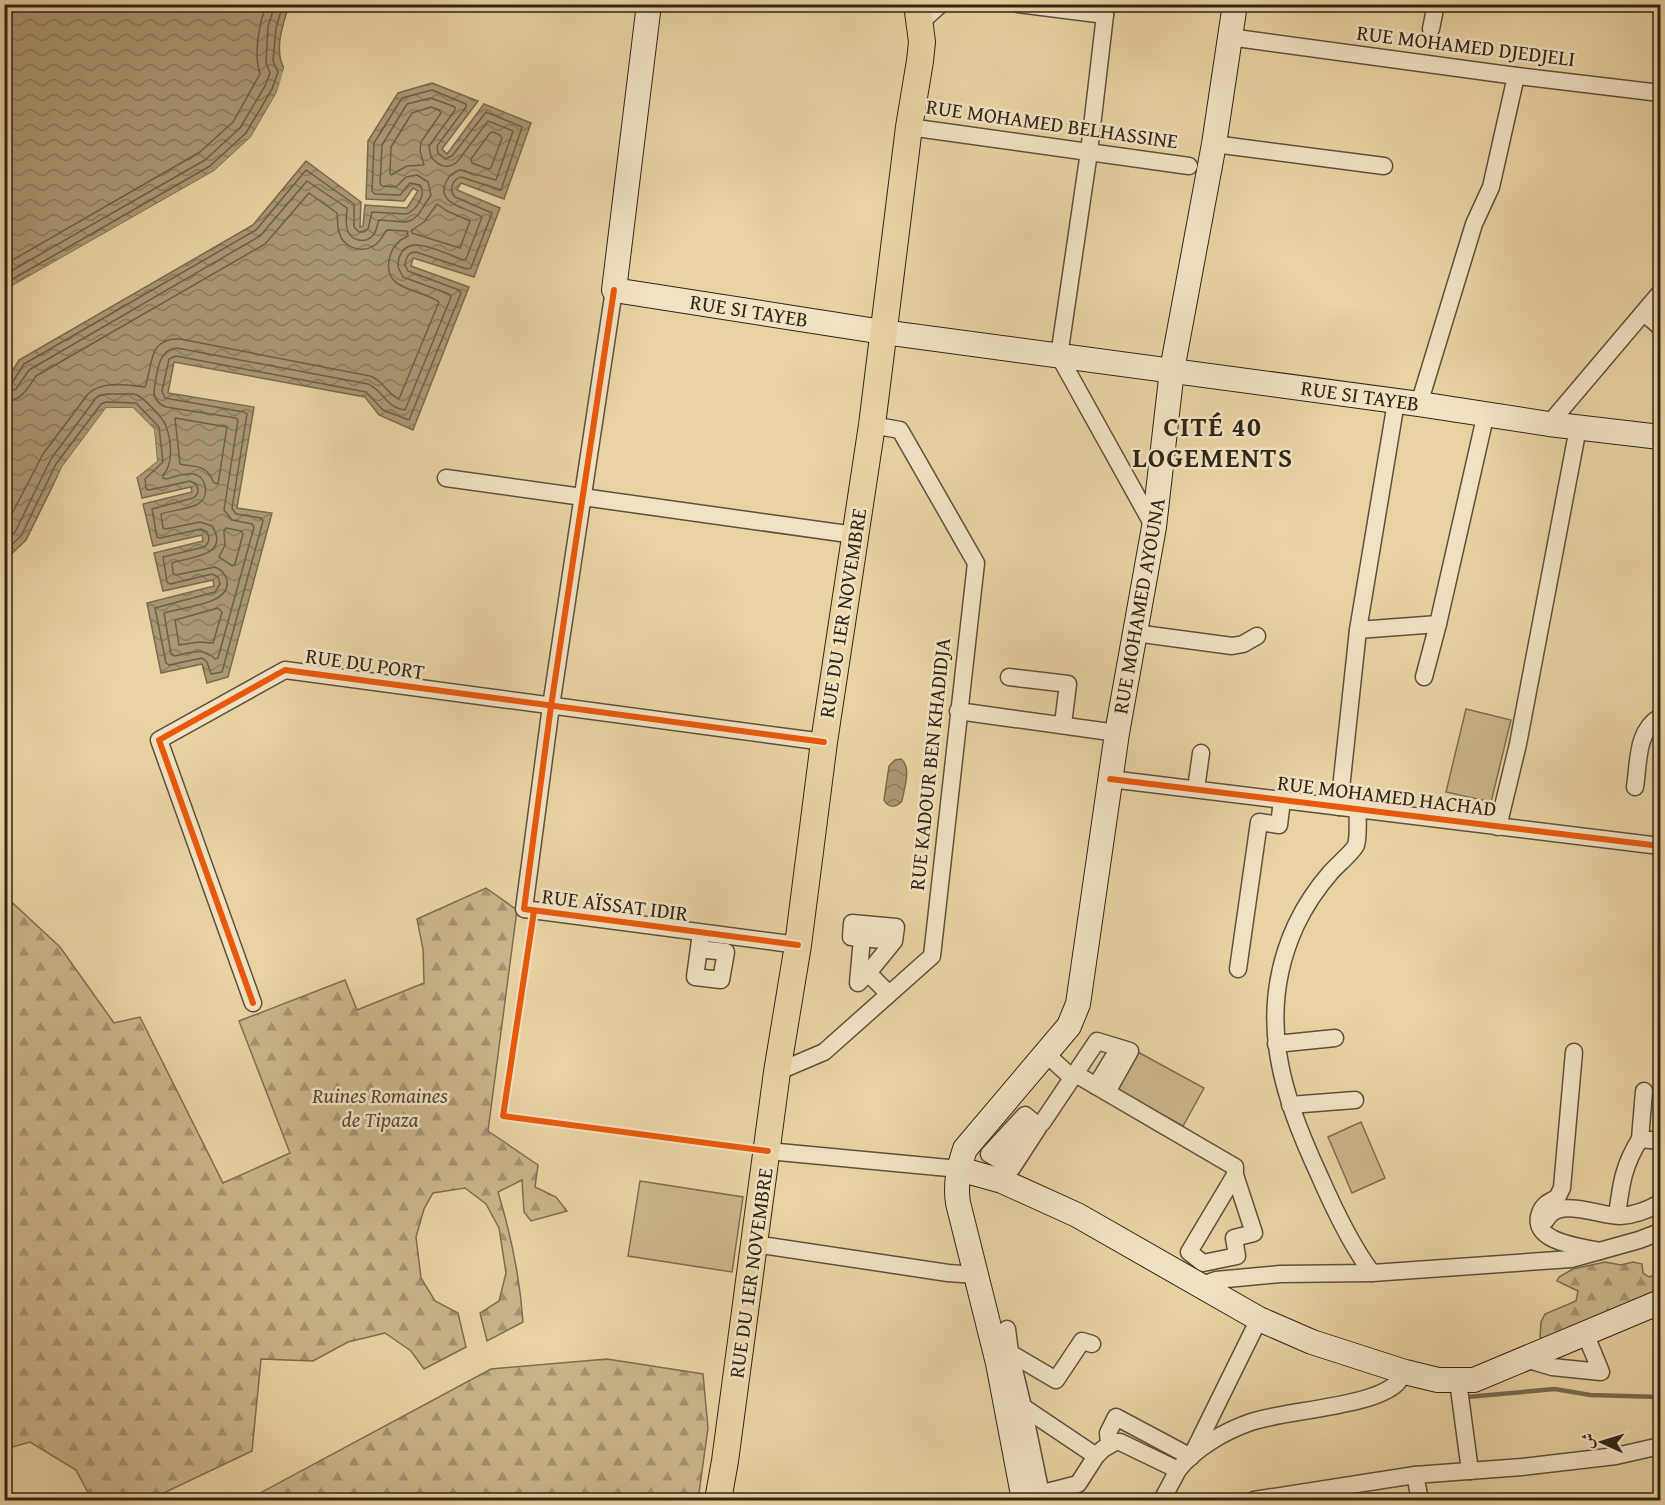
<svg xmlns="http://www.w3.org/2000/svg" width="1665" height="1505" font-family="'Gentium Book Plus',Amiri,serif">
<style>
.forest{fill:url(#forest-firs);stroke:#7d6d52;stroke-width:1.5}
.garden{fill:#cab58b;stroke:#7d6d52;stroke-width:1.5}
.water{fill:url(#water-waves);stroke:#796a4f;stroke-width:1.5}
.pier{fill:#e9d3a3}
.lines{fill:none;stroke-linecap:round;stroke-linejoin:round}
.shore{stroke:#6d5e46;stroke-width:1.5}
.stream{stroke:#796a4f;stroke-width:4.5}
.minor-casing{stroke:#5e503b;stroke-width:19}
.secondary-casing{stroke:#302518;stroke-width:26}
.primary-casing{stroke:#302518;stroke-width:28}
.minor{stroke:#f1e2c3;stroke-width:16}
.secondary{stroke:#f1e2c3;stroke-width:24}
.primary{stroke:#e9d3a3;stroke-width:26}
.cycleway-casing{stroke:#f1e2c3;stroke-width:10}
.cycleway{stroke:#e8590c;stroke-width:6}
.labels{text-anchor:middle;stroke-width:5;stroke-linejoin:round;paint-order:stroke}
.street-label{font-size:21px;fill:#302518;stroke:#f1e2c3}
.park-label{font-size:21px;font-style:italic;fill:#564935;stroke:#f1e2c3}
.district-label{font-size:27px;font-weight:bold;letter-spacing:1.5px;fill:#302518;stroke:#f1e2c3}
</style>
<defs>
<pattern id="forest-firs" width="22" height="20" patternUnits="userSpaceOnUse" patternTransform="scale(1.5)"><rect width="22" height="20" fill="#cab58b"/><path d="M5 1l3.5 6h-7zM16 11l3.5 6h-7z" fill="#a49371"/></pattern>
<pattern id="water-waves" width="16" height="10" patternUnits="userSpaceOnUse" patternTransform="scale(1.5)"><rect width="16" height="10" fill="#aa9874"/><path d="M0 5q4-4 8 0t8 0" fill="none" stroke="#8b7c5e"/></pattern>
</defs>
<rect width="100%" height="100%" fill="#e9d3a3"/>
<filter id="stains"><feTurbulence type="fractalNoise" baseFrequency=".00333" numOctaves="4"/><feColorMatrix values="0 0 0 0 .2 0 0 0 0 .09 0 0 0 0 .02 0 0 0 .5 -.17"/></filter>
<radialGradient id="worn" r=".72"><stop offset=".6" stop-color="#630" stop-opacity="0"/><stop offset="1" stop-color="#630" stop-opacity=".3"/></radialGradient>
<g class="forest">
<path d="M486,888L517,910L488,1131L538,1165L535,1187L556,1197L567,1211L531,1221L524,1212L522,1180L498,1192C511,1235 520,1277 523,1322L487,1341L480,1313L499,1301L506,1273L499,1228L486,1204L465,1188L433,1193L424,1209L416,1237L421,1278L435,1301L458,1313L466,1347L424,1369L411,1351L385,1333L348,1342L313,1361L261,1359L252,1451L149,1500H92L76,1470L30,1442L5,1449L4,895L60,947L114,1023L140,1017L223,1183L290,1153L239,1021L345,980L357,1010L424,983L423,949L417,919Z"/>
<path d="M1605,1262L1621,1265L1633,1262L1642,1264L1643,1273L1649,1277L1660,1273V1295L1545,1341L1540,1337L1541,1322L1545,1314L1576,1301L1578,1291L1557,1281L1559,1277L1573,1269Z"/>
<path d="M607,1359L703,1374L708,1428L698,1500H247L491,1369Z"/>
</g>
<g class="garden">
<path d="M1466,709L1511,720L1491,802L1446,792Z"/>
<path d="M1136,1051L1204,1088L1183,1126L1115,1089Z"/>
<path d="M1361,1122L1385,1178L1352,1193L1328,1137Z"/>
<path d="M640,1181L743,1197L732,1272L628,1256Z"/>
</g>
<g class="water">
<path d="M5,5H289C283,24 273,51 285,70L277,92L251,137L214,171L5,290Z"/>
<path d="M432,83L478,101L442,149L447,154L484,104L531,123L504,199L461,183L457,190L500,208L474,277L413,258L411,266L469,287L413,430L379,415L365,397L174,362L168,393L254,407L237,508L272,513L228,677L207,683L202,664L161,673L147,603L214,586L213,580L163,591L154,553L203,541L202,535L153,546L143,504L192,492L191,487L142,498L137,477L157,461L154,429L133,408H106L62,467L26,540L5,560V383L19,360L253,225L306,161L361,202L360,227L363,226L365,205L407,208L418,191L413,188L404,201L366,199L368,141L398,93Z"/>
<path d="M901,759C912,767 904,789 902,801C896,808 888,808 884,800L889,766L895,760Z"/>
</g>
<g class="pier">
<path d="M285,65L288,71L280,93L253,138L216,173L4,293L5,290L214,171L251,137L277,92Z"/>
<path d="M106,408H133L154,429L157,461L137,477H134L154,460L151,431L131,411H107L64,468L38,522L62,467Z"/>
</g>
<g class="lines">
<g class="shore">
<path d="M431,107L439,110L441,113L421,142L420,151L424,165L407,166L391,175L390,173L391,147L412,113Z"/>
<path d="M493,132L500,135L502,138L491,168L488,169L472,163L471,159L490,133Z"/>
<path d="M437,204L447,211L470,221L460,248L412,233V230L424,222Z"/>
<path d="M4,265L200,152L233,122L260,74C253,52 259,26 266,4"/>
<path d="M4,275L205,160L240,128L265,86L270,73L266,62L268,27L275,4"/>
<path d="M4,284L210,166L246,133L272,89L278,72L273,61L276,28L283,4"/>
<path d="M4,385L12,383L24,364L256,230L306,170L354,204V227L359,232H364L368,229L372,212L406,214C416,211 427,194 420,185L410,183L400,195L375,194L372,191L374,143L402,98L432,90L466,104V107L437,146L438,153L445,159L452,156L486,112L522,127L501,190L461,177C453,179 448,190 455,197L492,213L471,268L467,269L416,252C408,252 406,258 405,265L408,271L459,290L461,293L409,420L383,410L366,392L176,356L169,359L162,391L165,398L244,412L247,414L232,508L236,514L261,518L263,521L222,672L211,674L207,662L202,658L169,665L166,663L155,608L215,592L220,584L218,577L212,574L170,584L167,582L163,557L204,547C210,543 210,538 207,532L201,529L160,538L157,537L152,509L193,498C199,494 199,489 196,484L190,481L149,490L146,489L145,479L163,462L159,427L136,403L106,402L101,404L56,464L21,536L4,552"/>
<path d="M4,393L16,389L29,370L260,236L307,181L347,208C347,214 345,222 347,228C349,241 367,245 374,234C377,230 377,224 379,220L405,222L412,220L418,215L431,195L428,182L417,175L406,177L396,187L382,186L380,184L382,145L407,104L431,98L455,107V110L429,146L431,157C439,166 447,170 457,162L488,121L513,131L496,180L460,170C453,172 449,175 446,182C435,205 469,208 482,217L466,259L463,260C441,252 399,227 398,267L403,277L449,294L451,297L405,410C385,407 384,391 368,384L177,348C157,349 157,375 154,391C154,399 158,404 166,407L236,418L238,420L224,510L232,520L252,524L254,527L218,658L215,659C203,646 189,653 175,656L171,654L164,613C181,607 231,605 227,581C226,574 222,570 215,567L176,575L173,573L172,563C190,557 231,556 212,526L200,522L166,529L163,528L161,514C172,510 187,510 198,504C210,497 207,477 194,474C185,472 174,477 166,479L163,478V475C174,464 171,440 166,426C164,419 144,398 137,395C132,393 124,394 118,394C110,394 103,393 96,398L51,459L15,532L4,542"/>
<path d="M4,402C22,401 27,389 36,376L265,244L309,193L337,213C338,219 337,226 339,232C343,248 362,254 375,245C381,241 383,235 387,230L407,231L408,236C398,240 393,246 390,256C380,292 421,288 439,302L399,399C387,394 383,380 370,376L180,339C147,337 153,367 145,387C127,385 102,380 88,394L43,454L4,529"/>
<path d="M175,418L227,427L218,484L214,483C205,463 197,468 180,464Z"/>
<path d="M226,528L241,531L243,534L235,564L232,566L219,557L225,545L224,531Z"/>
<path d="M218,608L222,612L213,643L199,642L179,645L175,620Z"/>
</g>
<path class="stream" d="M1467,1397L1555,1389L1590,1395L1660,1397"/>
<defs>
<g id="minor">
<path d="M1018,4L1105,15"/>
<path d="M1103,4L1105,15L1089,152L1059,356L1154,527"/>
<path d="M921,22L941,4"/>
<path d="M1431,29L1436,4"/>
<path d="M1229,37L1509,75L1660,93"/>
<path d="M909,127L1189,166"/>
<path d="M1214,144L1384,166"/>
<path d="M614,290L551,706L524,909L798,945"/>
<path d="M1644,313L1658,325L1660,322"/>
<path d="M1419,404L1474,224L1491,187L1516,76"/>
<path d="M1549,424L1660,293"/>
<path d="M446,478L855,535"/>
<path d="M1358,630L1438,624"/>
<path d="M1135,633L1232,646L1243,644L1257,636"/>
<path d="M1009,677L1068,684L1063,724"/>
<path d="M1424,677L1438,624L1486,413"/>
<path d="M958,711L1117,733"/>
<path d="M1110,779L1660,846"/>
<path d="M1635,787C1639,762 1636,731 1660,717"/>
<path d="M1196,789L1201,753"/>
<path d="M1339,807L1358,630L1396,402"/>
<path d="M1358,809C1357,819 1359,836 1356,845C1353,852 1337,865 1331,872C1317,888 1305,906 1296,925C1255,1014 1281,1093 1320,1177C1334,1209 1351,1245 1372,1273"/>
<path d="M1498,827L1518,744L1578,428"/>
<path d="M699,949L726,952L721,980L695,977L701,933"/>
<path d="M861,967L868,973L858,983L862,938"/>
<path d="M1238,969L1259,822L1279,825L1282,800"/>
<path d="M889,994L868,973L894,941L896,927L852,923L851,937L894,941"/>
<path d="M253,1003L159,740L285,670L824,742"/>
<path d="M1276,1044L1335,1038"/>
<path d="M1574,1052L1562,1188L1557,1198C1548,1202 1543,1205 1540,1213C1529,1242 1582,1247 1600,1251"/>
<path d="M1046,1054L1068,1074L1079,1076L1235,1167V1175L1254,1233L1234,1238L1237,1256L1203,1263L1189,1252L1235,1175"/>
<path d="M777,1072L824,1052L932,956L976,563L900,430L872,425"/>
<path d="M1096,1086L1119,1048"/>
<path d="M1644,1091L1640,1139L1660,1141"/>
<path d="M1290,1105L1355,1100"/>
<path d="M768,1151L959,1169"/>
<path d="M1000,1161L1026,1127L1037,1125L1038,1128L1012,1168L989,1154L1025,1115L1037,1125L1042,1123L1097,1041L1130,1051L1107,1092"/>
<path d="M1617,1215C1621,1185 1623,1166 1640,1139"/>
<path d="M1546,1220C1557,1196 1599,1216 1620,1216C1635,1215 1648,1210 1660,1203"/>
<path d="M755,1244L948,1273L976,1275"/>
<path d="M1199,1286L1216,1280L1280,1274L1372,1273L1571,1259L1639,1240L1660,1232"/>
<path d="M1007,1329L1010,1353L1023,1407L1096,1456"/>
<path d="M1010,1353L1056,1380L1082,1341L1092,1344"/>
<path d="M1525,1359L1552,1367L1601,1372L1585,1333"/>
<path d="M1458,1381L1470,1471"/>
<path d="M1023,1407L1041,1494"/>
<path d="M1109,1444L1108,1433L1116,1417L1191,1457L1259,1319"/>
<path d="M1415,1475L1420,1500"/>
<path d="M1023,1498L1078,1484L1096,1456L1103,1449L1115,1442H1120L1178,1470C1195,1448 1225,1431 1251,1422C1286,1410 1373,1407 1397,1383C1400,1380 1403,1376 1405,1372"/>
<path d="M1162,1500L1178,1470"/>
<path d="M1254,1500L1415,1475L1522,1467L1616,1456L1660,1446"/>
</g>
<g id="secondary">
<path d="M649,4L614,290L883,332L1419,404L1549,424L1660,437"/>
<path d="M959,1169L1002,1181L1077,1215L1259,1319L1312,1342L1405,1372L1438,1380H1474L1660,1302"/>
<path d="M1024,1500L998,1363L958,1203C955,1183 959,1167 965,1149L1069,1026L1078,1004L1117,733L1154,527L1172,370L1214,144L1235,4"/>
</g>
<path id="primary" d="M718,1500L725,1461L777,1072L798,945L824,742L872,425L909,127L920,61L922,42L917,4"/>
</defs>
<use href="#minor" class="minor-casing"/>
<use href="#secondary" class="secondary-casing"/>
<use href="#primary" class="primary-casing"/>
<use href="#minor" class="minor"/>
<use href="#secondary" class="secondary"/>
<use href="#primary" class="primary"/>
<defs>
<g id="cycleway">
<path d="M614,290L551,706L524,909L798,945"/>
<path d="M1110,779L1660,846"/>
<path d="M534,911L503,1116L768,1151"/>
<path d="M253,1003L159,740L285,670L824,742"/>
</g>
</defs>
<use href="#cycleway" class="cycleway-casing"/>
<use href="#cycleway" class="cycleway"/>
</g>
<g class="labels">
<g class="street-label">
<text transform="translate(1466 46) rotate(7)" y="7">RUE MOHAMED DJEDJELI</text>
<text transform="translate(1052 124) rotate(8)" y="7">RUE MOHAMED BELHASSINE</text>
<text transform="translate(749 311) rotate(9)" y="7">RUE SI TAYEB</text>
<text transform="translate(1360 396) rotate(8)" y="7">RUE SI TAYEB</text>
<text transform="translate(1139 606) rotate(-80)" y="7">RUE MOHAMED AYOUNA</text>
<text transform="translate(843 613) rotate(-81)" y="7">RUE DU 1ER NOVEMBRE</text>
<text transform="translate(365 664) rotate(8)" y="7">RUE DU PORT</text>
<text transform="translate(930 764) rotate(-84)" y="7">RUE KADOUR BEN KHADIDJA</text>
<text transform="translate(1387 796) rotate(7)" y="7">RUE MOHAMED HACHAD</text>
<text transform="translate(615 905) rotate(7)" y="7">RUE AÏSSAT IDIR</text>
<text transform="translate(751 1273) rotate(-82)" y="7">RUE DU 1ER NOVEMBRE</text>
</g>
<g class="park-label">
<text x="380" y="1103">Ruines Romaines<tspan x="380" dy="24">de Tipaza</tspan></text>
</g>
<g class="district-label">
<text x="1213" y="436">CITÉ 40<tspan x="1213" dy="31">LOGEMENTS</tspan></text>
</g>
</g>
<rect width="1665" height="1505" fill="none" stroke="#e9d3a3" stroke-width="24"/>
<rect x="6" y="6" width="1653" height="1493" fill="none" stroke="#302518" stroke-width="3"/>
<rect x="12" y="12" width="1641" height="1481" fill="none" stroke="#302518" stroke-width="1.5"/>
<g transform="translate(1602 1442) rotate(274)" stroke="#f1e2c3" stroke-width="4.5" paint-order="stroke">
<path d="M0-4.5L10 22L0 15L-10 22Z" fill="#302518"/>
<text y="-9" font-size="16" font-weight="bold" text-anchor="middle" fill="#302518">ش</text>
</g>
<rect width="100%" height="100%" filter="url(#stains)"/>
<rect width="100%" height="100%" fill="url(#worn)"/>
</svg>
